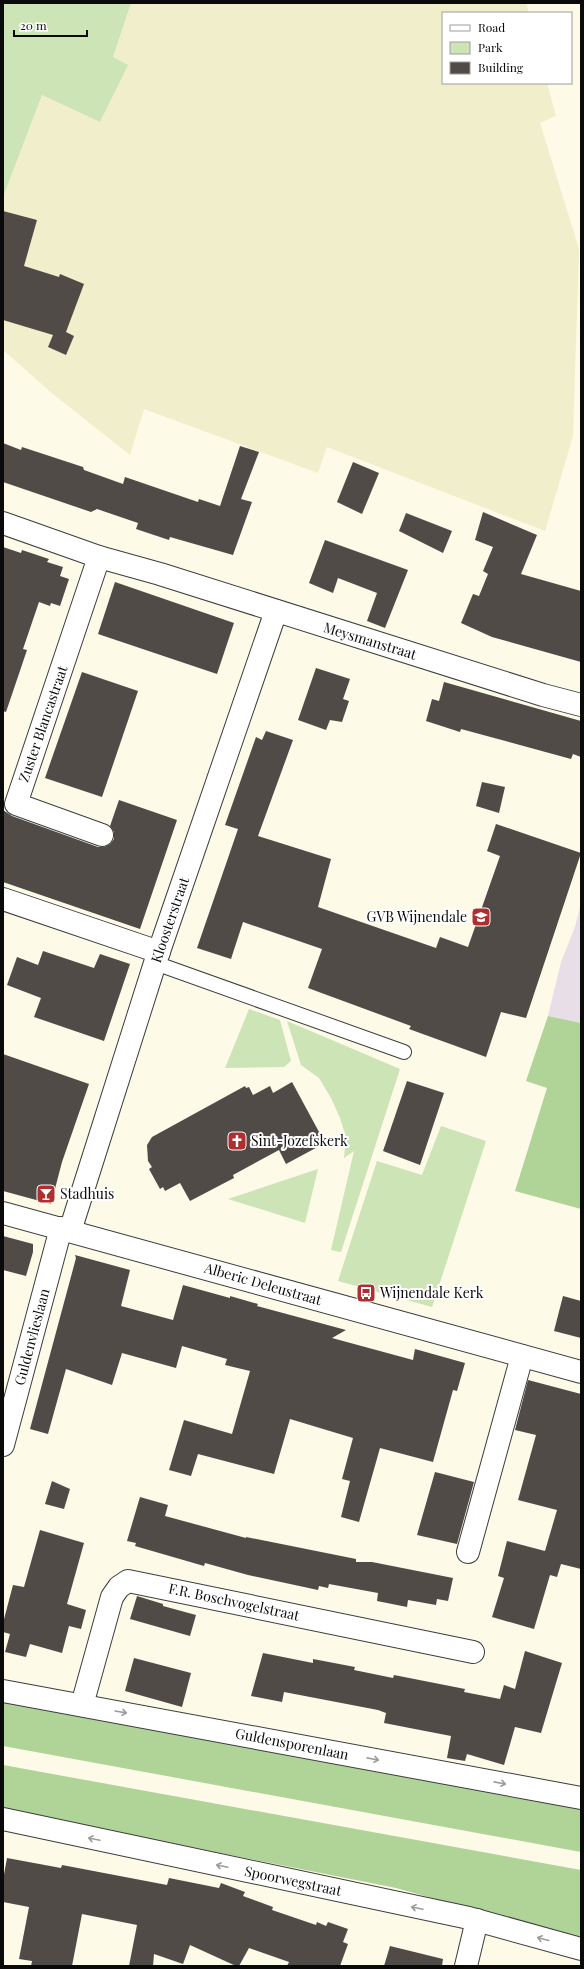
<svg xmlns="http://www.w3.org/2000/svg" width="584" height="1969" font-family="'Playfair Display',serif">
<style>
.industrial{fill:#e8dee8}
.farmland{fill:#f0eecb}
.green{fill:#cce4b6}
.forest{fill:#b0d397}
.building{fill:#514b47}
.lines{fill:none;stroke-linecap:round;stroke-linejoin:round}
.lane-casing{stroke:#3d3d3d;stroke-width:16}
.street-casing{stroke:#3d3d3d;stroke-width:24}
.lane{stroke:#fff;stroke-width:14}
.street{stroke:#fff;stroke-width:22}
.oneway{stroke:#9d9d9d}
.labels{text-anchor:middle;stroke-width:4;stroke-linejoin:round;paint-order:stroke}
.street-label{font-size:14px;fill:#0a0a0a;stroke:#fff}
.poi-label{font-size:14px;fill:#0a0a0a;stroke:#fff;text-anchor:start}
</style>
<rect width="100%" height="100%" fill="#fdfae8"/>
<path class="industrial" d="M581,903V1023L548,1016L561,962L575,927Z"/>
<path class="farmland" d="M131,3H526L529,13H443V83H547L556,116L540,123L579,249L573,436L545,531L327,447L318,473L144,409L130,455L53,394L3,350V197L42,95L100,122L127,65L113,57Z"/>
<g class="green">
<path d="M3,3H131L113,57L128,65L100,122L42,95L3,197Z"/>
<path d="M249,1009L280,1020L291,1061L284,1067L225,1068Z"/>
<path d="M287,1021L400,1069L341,1252L331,1250L354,1151L344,1158L346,1137L340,1118L331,1098L319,1078L301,1065Z"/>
<path d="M441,1126L486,1141L432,1307L338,1281L377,1161L422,1175Z"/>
<path d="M318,1169L305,1223L228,1199Z"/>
</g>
<g class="forest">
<path d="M548,1016L581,1023V1209L515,1191L547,1088L526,1081Z"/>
<path d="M3,1701L581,1808V1852L3,1746Z"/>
<path d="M3,1765L581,1870V1940L396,1888L3,1810Z"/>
</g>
<g class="building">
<path d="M3,211L37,220L24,266L59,277L60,274L84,284L66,332L74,336L66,355L48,347L53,335L3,320Z"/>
<path d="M3,443L21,450L22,447L83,467L84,470L123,484L125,477L198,502L199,499L220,506L240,446L259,452L241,499L252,502L233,555L170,537L169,540L136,529L138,523L97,509L91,512L3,482Z"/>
<path d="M353,462L379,473L362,514L337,502Z"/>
<path d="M483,512L537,535L521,574L581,591V662L492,637L461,623L473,594L479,596L488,574L483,571L493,547L475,540Z"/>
<path d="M406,513L452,531L443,553L399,531Z"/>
<path d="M325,540L408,570L385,628L367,621L377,593L338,578L333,593L309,583Z"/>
<path d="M3,547L21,553L22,550L49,559L47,562L63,567L60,576L69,579L60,606L51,603L50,606L39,602L23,649L27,650L6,712L3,711Z"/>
<path d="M115,582L234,623L217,674L98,634Z"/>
<path d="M316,668L350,679L343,699L349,701L342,722L330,720L326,730L298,720Z"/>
<path d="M82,672L138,691L102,797L45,778Z"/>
<path d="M444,682L581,721V757L573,754L571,759L461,729L460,732L426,721L432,699L439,701Z"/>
<path d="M266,731L293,740L258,836L331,859L318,907L436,948L440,937L468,947L500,856L487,851L496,824L581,853L526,1018L501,1012L486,1057L409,1029L411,1026L308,988L322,949L243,922L231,959L197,948L238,829L225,825L256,737L262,740Z"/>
<path d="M482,782L505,787L499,813L476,806Z"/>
<path d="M119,800L177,820L140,929L3,882V810L12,816L98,847H104L110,844L114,839V832L110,826Z"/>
<path d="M43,951L94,968L100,954L130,964L104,1041L34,1017L41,998L7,985L17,957L38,965Z"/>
<path d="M3,1054L89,1084L62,1162L51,1204L3,1191Z"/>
<path d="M407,1081L444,1093L420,1165L383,1151Z"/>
<path d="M292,1082L325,1143L286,1164L279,1150L233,1175L234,1178L190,1201L180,1183L165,1191L163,1187L160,1189L149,1169L152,1167L148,1161L147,1145L152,1137L245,1086L246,1088L249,1087L253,1095L270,1086L273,1093Z"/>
<path d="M3,1236L33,1244V1252L26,1276L3,1270Z"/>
<path d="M75,1255L130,1270L121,1306L173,1320L183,1285L230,1298V1296L258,1304L257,1306L346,1330L332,1338L413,1360L415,1349L465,1363L457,1391L453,1390L433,1462L380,1448L359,1522L341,1517L350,1481L342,1479L353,1438L290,1419L274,1474L198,1454L191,1476L169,1470L184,1420L232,1434L250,1371L225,1365L227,1359L182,1346L176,1368L122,1353L112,1385L66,1369L48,1434L30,1429L76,1258Z"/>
<path d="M563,1296L581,1301V1338L554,1331Z"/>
<path d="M528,1380L581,1394V1569L561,1564L557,1577L550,1575L534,1629L492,1617L504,1578L498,1576L507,1541L545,1551L557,1510L518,1500L536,1435L515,1430Z"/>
<path d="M435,1472L474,1482L457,1544L417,1535Z"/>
<path d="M52,1481L70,1489L64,1509L45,1504Z"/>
<path d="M140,1497L168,1505L165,1516L246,1538V1537L356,1559V1562H372L453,1578L448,1601L437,1599L436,1605L408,1600L407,1607L377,1601L378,1593L329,1584L328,1588L319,1586L318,1590L248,1575L205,1563L204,1566L135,1546L136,1543L127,1541Z"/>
<path d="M40,1530L84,1543L67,1604L86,1610L81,1629L69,1626L62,1653L30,1644L26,1657L5,1652L10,1634L3,1632V1623L13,1585L24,1587Z"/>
<path d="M137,1596L163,1604V1606L196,1615L190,1636L130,1619Z"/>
<path d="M525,1651L562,1663L541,1733L515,1727L504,1765L467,1754L465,1761L447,1758L451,1736L384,1723L386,1713L378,1710L284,1692L282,1702L251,1696L263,1653L313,1663V1659L355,1667L354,1670L393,1678L394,1675L465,1689L464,1692L500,1699L504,1685L515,1689Z"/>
<path d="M134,1658L191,1673L182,1707L125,1691Z"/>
<path d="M7,1858L61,1868L62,1865L167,1885L169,1878L219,1888L221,1883L245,1892L243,1896L273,1907L272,1910L316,1925L317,1922L326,1926L328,1922L348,1929L343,1942L348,1944L340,1966H287L289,1962L249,1948L239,1966H236L190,1945L183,1964L154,1954L153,1966H129L137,1925L82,1914L72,1966H31L32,1961L19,1959L29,1907L3,1902V1880Z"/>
<path d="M390,1946L443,1959L442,1966H384Z"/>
</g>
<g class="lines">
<defs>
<path id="lane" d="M155,963L404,1052"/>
<g id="street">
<path d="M3,523L99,557L160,574L543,695L581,705"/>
<path d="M99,557L16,804L102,835"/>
<path d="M3,899L159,952"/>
<path d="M3,1213L581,1372"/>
<path d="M70,1231L155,963L276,611"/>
<path d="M3,1445L61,1228"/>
<path d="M468,1552L522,1356"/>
<path d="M3,1691L581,1798"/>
<path d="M82,1705L112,1597L119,1587L128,1581L473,1652"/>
<path d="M3,1819L469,1918L581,1949"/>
<path d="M466,1966L477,1920"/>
</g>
</defs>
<use href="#lane" class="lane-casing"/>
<use href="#street" class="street-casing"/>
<use href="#lane" class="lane"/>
<use href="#street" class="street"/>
</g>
<defs><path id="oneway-shaft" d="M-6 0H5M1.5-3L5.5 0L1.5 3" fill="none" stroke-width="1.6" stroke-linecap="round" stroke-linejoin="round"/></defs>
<g class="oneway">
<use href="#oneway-shaft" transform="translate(121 1712) rotate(10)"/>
<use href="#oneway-shaft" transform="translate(373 1759) rotate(11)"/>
<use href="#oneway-shaft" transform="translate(500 1783) rotate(11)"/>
<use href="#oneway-shaft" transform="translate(94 1839) rotate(-168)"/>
<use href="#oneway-shaft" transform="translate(222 1866) rotate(-168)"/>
<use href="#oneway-shaft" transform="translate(417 1908) rotate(-168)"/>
<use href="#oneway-shaft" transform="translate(543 1939) rotate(-165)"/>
</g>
<defs>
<symbol id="school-square" viewBox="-11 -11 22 22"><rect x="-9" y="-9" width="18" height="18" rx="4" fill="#ad2f30" stroke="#fff"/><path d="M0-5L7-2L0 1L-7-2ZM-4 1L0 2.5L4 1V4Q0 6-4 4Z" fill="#fff"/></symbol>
<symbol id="church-square" viewBox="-11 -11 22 22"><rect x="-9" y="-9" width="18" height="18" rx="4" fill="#ad2f30" stroke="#fff"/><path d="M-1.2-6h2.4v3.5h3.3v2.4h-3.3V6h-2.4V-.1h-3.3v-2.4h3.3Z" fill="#fff"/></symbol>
<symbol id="bar-square" viewBox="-11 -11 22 22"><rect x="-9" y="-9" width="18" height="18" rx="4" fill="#ad2f30" stroke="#fff"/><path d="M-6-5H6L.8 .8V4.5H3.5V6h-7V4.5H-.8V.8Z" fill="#fff"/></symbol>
<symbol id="bus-square" viewBox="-11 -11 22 22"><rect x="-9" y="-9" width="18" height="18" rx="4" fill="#ad2f30" stroke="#fff"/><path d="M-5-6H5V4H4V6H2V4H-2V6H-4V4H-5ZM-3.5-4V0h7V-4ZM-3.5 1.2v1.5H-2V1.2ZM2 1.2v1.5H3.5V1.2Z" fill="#fff"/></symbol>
</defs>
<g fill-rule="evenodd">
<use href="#school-square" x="470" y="906" width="22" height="22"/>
<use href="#church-square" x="226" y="1130" width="22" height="22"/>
<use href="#bar-square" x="35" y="1183" width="22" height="22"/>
<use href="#bus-square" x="355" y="1282" width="22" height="22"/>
</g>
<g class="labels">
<g class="street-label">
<text transform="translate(370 641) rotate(17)" y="5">Meysmanstraat</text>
<text transform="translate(43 724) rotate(-71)" y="5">Zuster Blancastraat</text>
<text transform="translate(170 920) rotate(-71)" y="5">Kloosterstraat</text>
<text transform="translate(263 1284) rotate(16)" y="5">Alberic Deleustraat</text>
<text transform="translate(32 1337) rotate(-75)" y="5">Guldenvlieslaan</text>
<text transform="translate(234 1602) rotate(12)" y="5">F.R. Boschvogelstraat</text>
<text transform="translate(292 1744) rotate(11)" y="5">Guldensporenlaan</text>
<text transform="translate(293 1881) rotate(12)" y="5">Spoorwegstraat</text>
</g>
<g class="poi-label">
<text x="467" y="922" text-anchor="end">GVB Wijnendale</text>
<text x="251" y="1146">Sint-Jozefskerk</text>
<text x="60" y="1199">Stadhuis</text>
<text x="380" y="1298">Wijnendale Kerk</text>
</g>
</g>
<rect width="584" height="1969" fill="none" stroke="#0a0a0a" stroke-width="8"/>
<rect x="442" y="12" width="130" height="72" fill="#ffffff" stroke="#9d9d9d"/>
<rect x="450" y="25" width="20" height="6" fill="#ffffff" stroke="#9d9d9d"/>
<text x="478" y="32" font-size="12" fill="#0a0a0a">Road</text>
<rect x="450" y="42" width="20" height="12" fill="#cce4b6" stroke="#9d9d9d"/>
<text x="478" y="52" font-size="12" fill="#0a0a0a">Park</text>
<rect x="450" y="62" width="20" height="12" fill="#514b47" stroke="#9d9d9d"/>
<text x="478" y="72" font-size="12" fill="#0a0a0a">Building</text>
<path d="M14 30v6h73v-6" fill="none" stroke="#0a0a0a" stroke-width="2"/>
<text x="20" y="30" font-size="12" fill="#0a0a0a" stroke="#ffffff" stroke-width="3" paint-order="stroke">20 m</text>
</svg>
